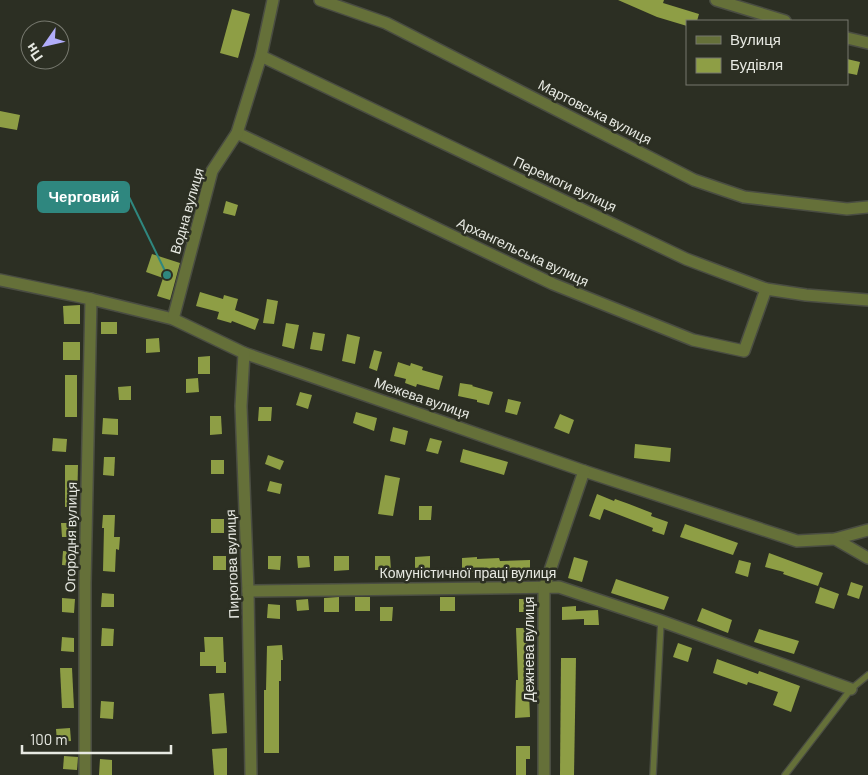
<svg xmlns="http://www.w3.org/2000/svg" width="868" height="775" font-family="Barlow,sans-serif">
<style>
.building{fill:#8e9e45}
.lines{fill:none;stroke-linecap:round;stroke-linejoin:round}
.lane-casing{stroke:#4a4d42;stroke-width:8}
.street-casing{stroke:#4a4d42;stroke-width:14}
.lane{stroke:#657039;stroke-width:5.5}
.street{stroke:#657039;stroke-width:11}
.labels{text-anchor:middle;stroke-width:5;stroke-linejoin:round;paint-order:stroke}
.street-label{font-size:14px;fill:#e7e9e2;stroke:#2c2f23}
.leader{fill:none;stroke:#2f877f;stroke-width:2}
.callout-dot{fill:#2f877f;stroke:#2c2f23;stroke-width:2}
.callout{fill:#2f877f;stroke:#2f877f;stroke-width:2}
.callout-label{font-size:15px;text-anchor:middle;font-weight:bold;fill:#fff}
</style>
<rect width="100%" height="100%" fill="#2c2f23"/>
<g class="building">
<path d="M618,0H664L663,3L699,14L697,21H687V26L657,17Z"/>
<path d="M232,9L250,14L238,58L220,53Z"/>
<path d="M847,59L860,62L857,75L847,73Z"/>
<path d="M0,111L20,115L17,130L0,127Z"/>
<path d="M226,201L238,205L235,216L223,213Z"/>
<path d="M152,254L180,263L170,300L157,296L163,278L146,272Z"/>
<path d="M200,292L223,299L224,295L238,299L235,310L259,319L255,330L232,321L231,323L217,319L219,312L196,306Z"/>
<path d="M267,299L278,301L274,324L263,323Z"/>
<path d="M80,305V324H64L63,306Z"/>
<rect x="101" y="322" width="16" height="12"/>
<path d="M286,323L299,325L294,349L282,346Z"/>
<path d="M313,332L325,334L322,351L310,349Z"/>
<path d="M347,334L360,337L355,364L342,361Z"/>
<path d="M159,338L160,352L146,353V339Z"/>
<rect x="63" y="342" width="17" height="18"/>
<path d="M374,350L382,352L377,371L369,368Z"/>
<path d="M210,356V374H198V357Z"/>
<path d="M398,362L410,366L411,363L423,367L422,370L443,376L439,390L417,384L416,387L405,383L406,379L394,376Z"/>
<rect x="65" y="375" width="12" height="42"/>
<path d="M198,378L199,392L186,393V379Z"/>
<path d="M460,383L473,385L472,386L493,392L489,405L477,402V400L458,396Z"/>
<path d="M131,386V400H119L118,387Z"/>
<path d="M300,392L312,395L308,409L296,405Z"/>
<path d="M508,399L521,402L517,415L505,412Z"/>
<path d="M259,407H272L271,421H258Z"/>
<path d="M356,412L377,418L374,431L353,423Z"/>
<path d="M560,414L574,420L569,434L554,428Z"/>
<path d="M210,416H221L222,434L210,435Z"/>
<path d="M103,418L118,419V435L102,434Z"/>
<path d="M393,427L408,431L405,445L390,441Z"/>
<path d="M53,438L67,439L66,452L52,451Z"/>
<path d="M430,438L442,441L438,454L426,451Z"/>
<path d="M635,444L671,448L670,462L634,458Z"/>
<path d="M463,449L508,462L504,475L460,462Z"/>
<path d="M268,455L284,461L280,470L265,464Z"/>
<path d="M104,457H115L114,476L103,475Z"/>
<rect x="211" y="460" width="13" height="14"/>
<path d="M65,465H78L77,507H65Z"/>
<path d="M385,475L400,478L393,516L378,514Z"/>
<path d="M270,481L282,484L280,494L267,491Z"/>
<path d="M597,494L614,501L615,499L629,504L652,513L651,516L668,522L664,535L652,531L653,528L604,509L600,520L589,516Z"/>
<path d="M419,506H432L431,520H419Z"/>
<path d="M103,515H115L114,537H120L119,550L116,549L115,572L103,571L104,528H102Z"/>
<rect x="211" y="519" width="13" height="14"/>
<path d="M61,523H74V537H62Z"/>
<path d="M685,524L738,543L733,555L680,537Z"/>
<path d="M63,551L75,552V566L62,565Z"/>
<path d="M769,553L823,573L818,586L783,574L784,572L765,567Z"/>
<rect x="213" y="556" width="13" height="14"/>
<path d="M268,556H281L280,570L268,569Z"/>
<path d="M297,556H309L310,567L298,568Z"/>
<path d="M334,556H349V570L334,571Z"/>
<path d="M375,556H390L391,570H375Z"/>
<path d="M430,556V571H415V557Z"/>
<path d="M477,557V559L499,558L500,561L530,560V575H515V572H462V558Z"/>
<path d="M574,557L588,561L582,582L568,578Z"/>
<path d="M739,560L751,563L748,577L735,573Z"/>
<path d="M616,579L669,597L664,610L611,593Z"/>
<path d="M851,582L863,586L859,599L847,595Z"/>
<path d="M820,587L839,594L834,609L815,603Z"/>
<path d="M102,593L114,594V607H101Z"/>
<path d="M339,597V612H324V598Z"/>
<rect x="355" y="597" width="15" height="14"/>
<rect x="440" y="597" width="15" height="14"/>
<path d="M62,598L75,599L74,613L62,612Z"/>
<path d="M308,599L309,610L297,611L296,600Z"/>
<rect x="519" y="599" width="14" height="13"/>
<path d="M268,604L280,605V619L267,618Z"/>
<path d="M576,606V611L598,610L599,625H584V619L562,620V607Z"/>
<path d="M380,607H393L392,621H380Z"/>
<path d="M702,608L732,620L728,633L697,621Z"/>
<path d="M102,628L114,629L113,646H101Z"/>
<path d="M516,628H530L532,667H530V693H529L530,717L515,718L516,680H518Z"/>
<path d="M759,629L799,641L794,654L754,642Z"/>
<path d="M62,637L74,638V652L61,651Z"/>
<path d="M204,637H223L224,662H226V673H216V666H200V652H205Z"/>
<path d="M678,643L692,648L688,662L673,657Z"/>
<path d="M282,645L283,660H281V681H279V753H264V690H266L267,646Z"/>
<path d="M561,658H576L574,775H560Z"/>
<path d="M717,659L758,674L759,671L800,686L791,712L773,705L778,692L748,682L747,685L713,673Z"/>
<path d="M60,668H72L74,708H62Z"/>
<path d="M224,693L227,733L212,734L209,694Z"/>
<path d="M101,701L114,702L113,719L100,718Z"/>
<path d="M70,728L71,741L57,742L56,729Z"/>
<path d="M516,746H530V759H526V775H516Z"/>
<path d="M227,748V775H214L212,749Z"/>
<path d="M64,756L78,757L77,770L63,769Z"/>
<path d="M100,759L112,760V775H99Z"/>
</g>
<g class="lines">
<defs>
<g id="lane">
<path d="M653,775L661,621"/>
<path d="M785,775L851,689L868,675"/>
</g>
<g id="street">
<path d="M320,0L386,23L694,180L744,197L847,209L868,207"/>
<path d="M716,0L785,21"/>
<path d="M847,38L868,43"/>
<path d="M261,56L686,259L766,289L806,295L868,300"/>
<path d="M237,133L553,284L693,340L744,351L766,289"/>
<path d="M0,280L91,299L173,319L244,353L584,471L797,541L835,539L868,530"/>
<path d="M173,319L212,171L237,133L261,56L273,0"/>
<path d="M244,353L241,406L248,591L251,775"/>
<path d="M835,539L868,558"/>
<path d="M248,591L559,587L661,621L851,689"/>
<path d="M85,775V584L91,299"/>
<path d="M544,775V588L584,471"/>
</g>
</defs>
<use href="#lane" class="lane-casing"/>
<use href="#street" class="street-casing"/>
<use href="#lane" class="lane"/>
<use href="#street" class="street"/>
</g>
<g class="labels">
<g class="street-label">
<text transform="translate(595 112) rotate(27)" y="5">Мартовська вулиця</text>
<text transform="translate(565 184) rotate(25)" y="5">Перемоги вулиця</text>
<text transform="translate(187 211) rotate(-74)" y="5">Водна вулиця</text>
<text transform="translate(523 252) rotate(25)" y="5">Архангельська вулиця</text>
<text transform="translate(422 398) rotate(19)" y="5">Межева вулиця</text>
<text transform="translate(71 537) rotate(-89)" y="5">Огородня вулиця</text>
<text transform="translate(232 564) rotate(-92)" y="5">Пирогова вулиця</text>
<text x="468" y="578">Комуністичної праці вулиця</text>
<text transform="translate(529 649) rotate(-90)" y="5">Дежнева вулиця</text>
</g>
</g>
<path class="leader" d="M167 275L129 197"/>
<circle class="callout-dot" cx="167" cy="275" r="5"/>
<rect class="callout" x="38" y="182" width="91" height="30" rx="5"/>
<g class="callout-label">
<text x="84" y="202">Черговий</text>
</g>
<rect x="686" y="20" width="162" height="65" fill="#2c2f23" stroke="#77796f"/>
<rect x="696" y="36" width="25" height="8" fill="#657039" stroke="#77796f"/>
<text x="730" y="45" font-size="15" fill="#e7e9e2">Вулиця</text>
<rect x="696" y="58" width="25" height="15" fill="#8e9e45" stroke="#77796f"/>
<text x="730" y="70" font-size="15" fill="#e7e9e2">Будівля</text>
<g transform="translate(45 45) rotate(236)"><circle r="24" fill="#2c2f23" stroke="#77796f"/>
<path d="M0-4L9 19L0 12L-9 19Z" fill="#b1adfa"/>
<text y="-8" font-size="14" font-weight="bold" text-anchor="middle" fill="#e7e9e2">Пн</text>
</g>
<path d="M22 745v8h149v-8" fill="none" stroke="#e7e9e2" stroke-width="2.5"/>
<text x="30" y="745" font-size="15" fill="#e7e9e2" stroke="#2c2f23" stroke-width="4" paint-order="stroke">100 m</text>
</svg>
